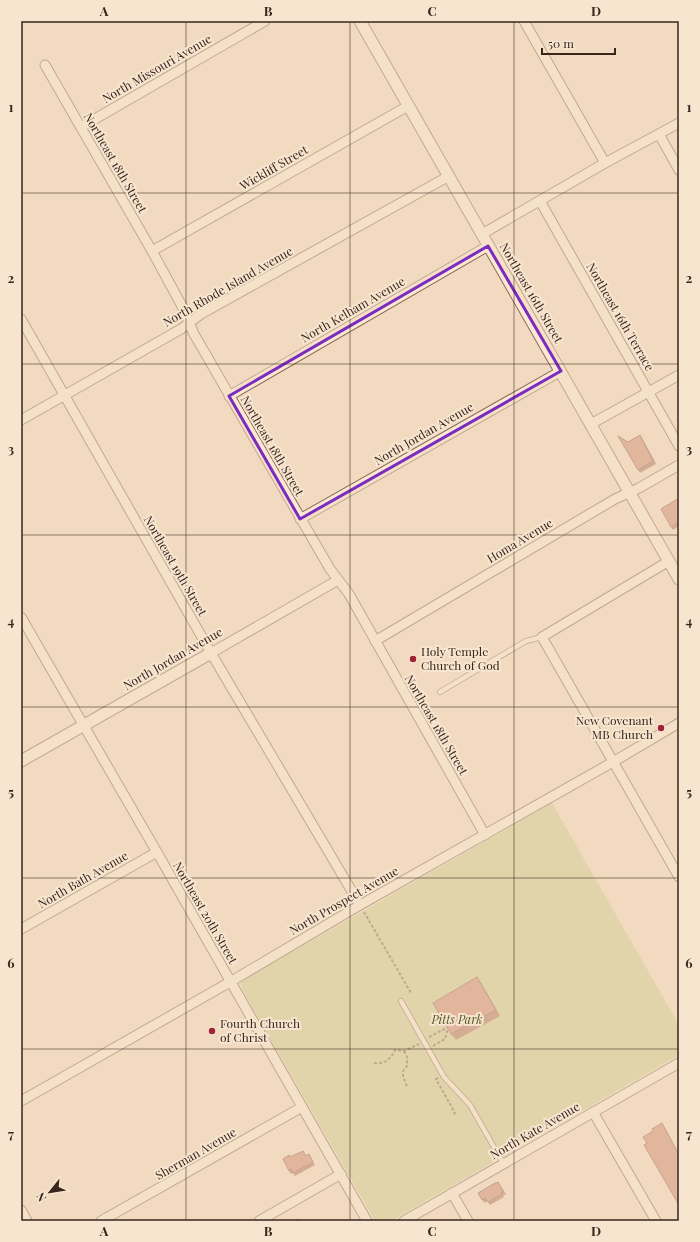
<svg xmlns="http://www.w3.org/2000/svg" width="700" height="1242" font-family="'Playfair Display',serif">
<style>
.green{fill:#cfcc93}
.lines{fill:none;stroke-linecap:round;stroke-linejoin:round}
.service-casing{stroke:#8b6a56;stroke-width:6}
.minor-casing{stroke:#8b6a56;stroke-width:11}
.tertiary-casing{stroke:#8b6a56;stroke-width:13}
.path{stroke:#8b6a56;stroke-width:2;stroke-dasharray:3 2;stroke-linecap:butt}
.service{stroke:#fbe9d3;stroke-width:4.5}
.minor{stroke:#fbe9d3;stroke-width:9}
.tertiary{stroke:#fbe9d3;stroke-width:11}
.wall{fill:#b47763}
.shaded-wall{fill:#926150}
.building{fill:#d18a73;stroke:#926150}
.marked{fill:none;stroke:#7b2cbf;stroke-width:3;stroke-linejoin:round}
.grid{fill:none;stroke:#39251c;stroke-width:1;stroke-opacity:0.55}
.poi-dot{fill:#9e2338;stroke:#f8e5d0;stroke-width:1.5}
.labels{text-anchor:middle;stroke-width:4;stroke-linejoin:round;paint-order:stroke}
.street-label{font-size:12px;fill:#39251c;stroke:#f8e5d0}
.poi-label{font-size:12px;fill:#39251c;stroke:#f8e5d0;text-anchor:start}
.park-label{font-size:12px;font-style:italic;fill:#535721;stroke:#f8e5d0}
.neatline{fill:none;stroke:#39251c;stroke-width:1.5}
.grid-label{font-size:13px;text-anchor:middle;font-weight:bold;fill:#39251c}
</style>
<rect width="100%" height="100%" fill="#f1dac0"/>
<path class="green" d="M552,803L679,1025V1055L391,1221H375L242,990L241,982L245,979Z"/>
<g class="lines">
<defs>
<g id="service">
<path d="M440,692L526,641L542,637"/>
<path d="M401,1001L444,1077L470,1105L503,1163"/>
</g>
<g id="minor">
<path d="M524,21L605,163"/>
<path d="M45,65L152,251L183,308L194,334L330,569L349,594L485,835"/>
<path d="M81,127L265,21"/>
<path d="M659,134L679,170"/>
<path d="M540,201L679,446"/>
<path d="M482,234L605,163L679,123"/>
<path d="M152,251L408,106"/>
<path d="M21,319L211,653L360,905"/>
<path d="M229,396L488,246"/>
<path d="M21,420L181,329L201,314L449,176"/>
<path d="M591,424L679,375"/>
<path d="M300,519L561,371"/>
<path d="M669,561L542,637L679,877"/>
<path d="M21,617L158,854L367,1221"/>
<path d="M375,641L615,499L639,488L679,465"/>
<path d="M211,653L338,580"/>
<path d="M21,929L157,852"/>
<path d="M21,1101L230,982L360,905L613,762L679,723"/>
<path d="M593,1112L656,1221"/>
<path d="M452,1193L468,1221"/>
<path d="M21,1210L27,1221"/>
<path d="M101,1221L302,1107"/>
<path d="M259,1221L341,1174"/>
<path d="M404,1221L679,1063"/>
</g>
<g id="tertiary">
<path d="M360,21L679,579"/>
<path d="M21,761L211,653"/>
</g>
</defs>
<use href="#service" class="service-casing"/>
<use href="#minor" class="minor-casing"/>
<use href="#tertiary" class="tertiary-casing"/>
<g class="path">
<path d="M364,912L411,993"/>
<path d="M429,1037L448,1027"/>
<path d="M433,1046L445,1039L448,1027"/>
<path d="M404,1051L407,1057V1066L403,1071V1077L407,1086"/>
<path d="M374,1063C384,1065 391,1059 395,1050L404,1051L419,1044"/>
<path d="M438,1078L436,1079L455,1113L453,1114"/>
</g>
<use href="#service" class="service"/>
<use href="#minor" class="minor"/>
<use href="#tertiary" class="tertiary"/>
</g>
<g class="wall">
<path d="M640,435L656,464L640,473L638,470Z"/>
<path d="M679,498V526L673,530L671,527Z"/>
<path d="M481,983L500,1016L456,1040L451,1034Z"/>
<path d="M309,1154L315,1165L295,1176L293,1173L291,1174L289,1171L290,1157L307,1156Z"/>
<path d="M500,1185L506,1194L503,1196L504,1197L490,1205L487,1201L485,1203L482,1200Z"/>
</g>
<g class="shaded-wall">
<path d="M640,435L642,438L656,464L653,461Z"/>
<path d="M477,977L481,983L500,1016L496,1010Z"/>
<path d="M662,1123L665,1128L679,1154V1155Z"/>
</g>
<g class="building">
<path d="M640,435L653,461L638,470L618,436L628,442Z"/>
<path d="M679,498V522L671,527L661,509Z"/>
<path d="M477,977L496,1010L451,1034L433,1003Z"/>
<path d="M662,1123L679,1155V1205L644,1145L647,1143L643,1137L653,1131L652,1129Z"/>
<path d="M303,1151L306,1156L309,1154L313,1162L293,1173L291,1169L289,1171L283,1159L289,1155L290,1157Z"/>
<path d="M498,1182L503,1191L501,1193L502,1194L488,1202L485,1198L482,1200L478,1193L495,1183Z"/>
<path d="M298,1219L300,1221H294Z"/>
</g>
<path d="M0 0H700V1242H0ZM488,246L561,371L300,519L229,396Z" fill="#f1dac0" fill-opacity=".55" fill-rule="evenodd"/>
<path class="marked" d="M488,246L561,371L300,519L229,396Z"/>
<path class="grid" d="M186,21V1221M350,21V1221M514,21V1221M21,193H679M21,364H679M21,535H679M21,707H679M21,878H679M21,1049H679"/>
<g class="poi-dot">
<circle cx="413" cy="659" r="4"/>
<circle cx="661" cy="728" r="4"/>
<circle cx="212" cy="1031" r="4"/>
</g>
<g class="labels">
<g class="street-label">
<text transform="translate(157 69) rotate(-30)" y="4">North Missouri Avenue</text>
<text transform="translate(115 163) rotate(60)" y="4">Northeast 18th Street</text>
<text transform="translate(274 168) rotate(-30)" y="4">Wickliff Street</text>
<text transform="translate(228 287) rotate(-30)" y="4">North Rhode Island Avenue</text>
<text transform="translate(531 293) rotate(60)" y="4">Northeast 16th Street</text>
<text transform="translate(353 310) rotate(-30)" y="4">North Kelham Avenue</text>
<text transform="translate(620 317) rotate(60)" y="4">Northeast 16th Terrace</text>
<text transform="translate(424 434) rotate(-30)" y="4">North Jordan Avenue</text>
<text transform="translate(272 446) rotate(60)" y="4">Northeast 18th Street</text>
<text transform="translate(520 541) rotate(-31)" y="4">Homa Avenue</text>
<text transform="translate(175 566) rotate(60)" y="4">Northeast 19th Street</text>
<text transform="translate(173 659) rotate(-30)" y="4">North Jordan Avenue</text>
<text transform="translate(436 725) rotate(60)" y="4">Northeast 18th Street</text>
<text transform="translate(83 880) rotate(-30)" y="4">North Bath Avenue</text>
<text transform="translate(344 901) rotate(-30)" y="4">North Prospect Avenue</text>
<text transform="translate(205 913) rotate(60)" y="4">Northeast 20th Street</text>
<text transform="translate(535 1131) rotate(-30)" y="4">North Kate Avenue</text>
<text transform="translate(196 1154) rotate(-30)" y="4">Sherman Avenue</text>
</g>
<g class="poi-label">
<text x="421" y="656">Holy Temple<tspan x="421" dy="14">Church of God</tspan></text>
<text x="653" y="725" text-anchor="end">New Covenant<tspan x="653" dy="14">MB Church</tspan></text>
<text x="220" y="1028">Fourth Church<tspan x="220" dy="14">of Christ</tspan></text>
</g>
<g class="park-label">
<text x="457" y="1024">Pitts Park</text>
</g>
</g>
<rect width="700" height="1242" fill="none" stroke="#f8e5d0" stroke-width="44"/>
<g transform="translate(50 1192) rotate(240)" stroke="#f8e5d0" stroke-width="3" paint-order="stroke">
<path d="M0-3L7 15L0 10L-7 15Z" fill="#39251c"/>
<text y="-6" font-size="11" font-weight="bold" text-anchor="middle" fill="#39251c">N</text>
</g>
<path d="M542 48v6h73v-6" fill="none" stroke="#39251c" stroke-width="2"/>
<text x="548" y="48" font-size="12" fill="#39251c" stroke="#f8e5d0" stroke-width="3" paint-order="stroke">50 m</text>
<rect x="22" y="22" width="656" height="1198" class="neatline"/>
<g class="grid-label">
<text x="104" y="16">A</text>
<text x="268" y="16">B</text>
<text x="432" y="16">C</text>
<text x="596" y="16">D</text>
<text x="11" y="112">1</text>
<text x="689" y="112">1</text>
<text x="11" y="283">2</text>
<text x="689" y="283">2</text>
<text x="11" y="454">3</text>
<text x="689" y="454">3</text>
<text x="11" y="626">4</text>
<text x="689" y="626">4</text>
<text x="11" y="797">5</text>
<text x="689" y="797">5</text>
<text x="11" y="968">6</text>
<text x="689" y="968">6</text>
<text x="11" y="1139">7</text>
<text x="689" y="1139">7</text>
<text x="104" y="1236">A</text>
<text x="268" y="1236">B</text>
<text x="432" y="1236">C</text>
<text x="596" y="1236">D</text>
</g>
</svg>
